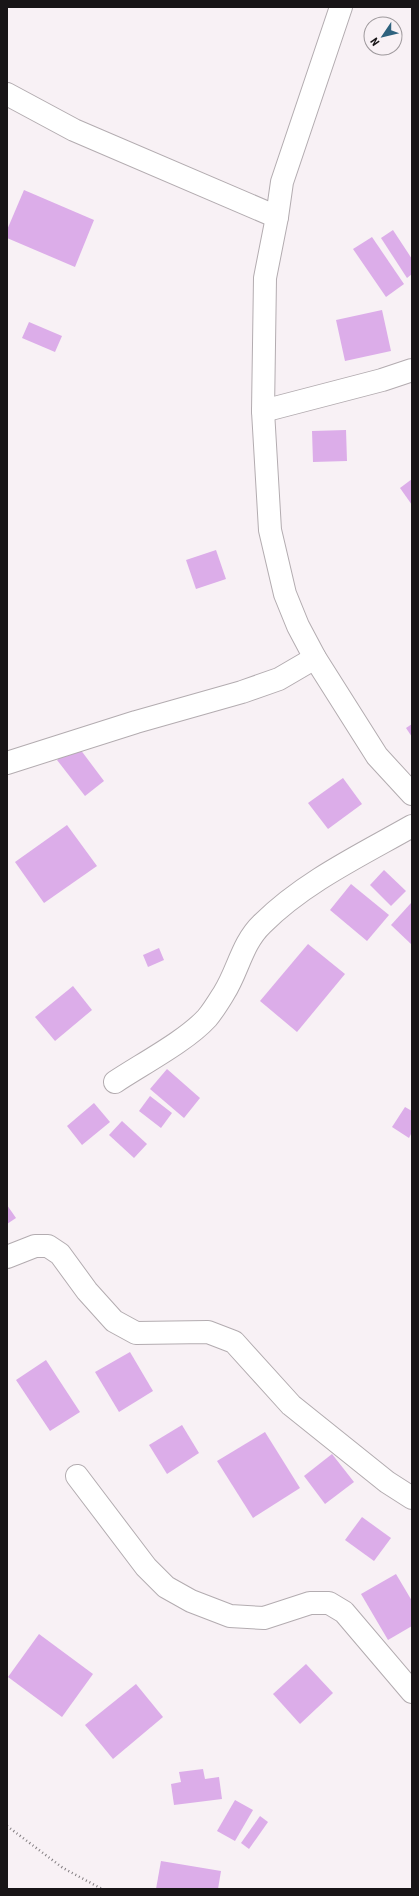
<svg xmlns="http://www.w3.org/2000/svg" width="419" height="1896" font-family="'Roboto Condensed',sans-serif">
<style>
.building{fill:#dcade9}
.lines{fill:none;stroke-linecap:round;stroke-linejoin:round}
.street-casing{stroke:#b3acb0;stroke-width:24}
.secondary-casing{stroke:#b3acb0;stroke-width:24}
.path{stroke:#827d80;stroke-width:2.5;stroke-dasharray:1 3;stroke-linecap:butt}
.street{stroke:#fff;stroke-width:22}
.secondary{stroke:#fff;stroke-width:22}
</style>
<rect width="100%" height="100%" fill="#f8f1f5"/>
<g class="building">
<path d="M24,190L94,220L75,267L7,238V230Z"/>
<path d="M393,230L412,259V274L407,278L381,238Z"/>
<path d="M372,237L404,284L386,297L353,249Z"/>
<path d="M382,310L391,351L345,361L336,320Z"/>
<path d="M29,322L62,336L55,352L22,338Z"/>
<path d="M346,430L347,461L313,462L312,431Z"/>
<path d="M412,479V505L400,488Z"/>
<path d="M216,550L226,579L196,589L186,560Z"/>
<path d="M412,724V737L406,728Z"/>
<path d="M77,745L104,781L85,796L57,760Z"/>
<path d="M343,778L362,804L328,829L308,803Z"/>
<path d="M67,825L97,866L44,903L15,862Z"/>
<path d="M384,870L406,891L391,906L370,885Z"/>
<path d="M351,884L389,915L367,941L330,910Z"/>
<path d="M411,903L412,904V945L391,925Z"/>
<path d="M308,944L345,974L297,1032L260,1001Z"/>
<path d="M159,948L164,960L148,967L143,955Z"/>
<path d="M73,986L92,1010L55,1041L35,1017Z"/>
<path d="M167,1069L200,1098L184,1118L150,1089Z"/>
<path d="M150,1096L172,1113L161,1128L139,1111Z"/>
<path d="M94,1103L110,1122L82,1145L67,1126Z"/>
<path d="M405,1107L412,1111V1132L409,1138L392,1127Z"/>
<path d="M122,1121L147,1144L134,1158L109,1135Z"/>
<path d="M7,1205L16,1218L7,1224Z"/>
<path d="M130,1352L153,1391L119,1412L95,1372Z"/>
<path d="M46,1360L80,1412L50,1431L16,1380Z"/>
<path d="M182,1425L199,1453L167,1474L149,1445Z"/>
<path d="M265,1432L300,1488L253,1518L217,1461Z"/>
<path d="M332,1454L354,1482L325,1504L304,1476Z"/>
<path d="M362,1517L391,1538L374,1561L345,1540Z"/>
<path d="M396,1574L412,1601V1626L388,1640L361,1594Z"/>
<path d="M39,1634L93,1674L62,1717L8,1677Z"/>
<path d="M306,1664L333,1693L300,1724L273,1694Z"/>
<path d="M136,1684L163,1717L113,1759L85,1725Z"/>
<path d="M203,1769L205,1779L219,1777L222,1799L174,1805L171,1784L181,1782L179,1772Z"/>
<path d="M235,1800L253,1810L235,1841L217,1831Z"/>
<path d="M260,1816L268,1822L249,1849L241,1843Z"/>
<path d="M161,1861L221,1871L218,1889H156Z"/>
</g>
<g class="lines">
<defs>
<g id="street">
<path d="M7,94L74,130L277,217"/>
<path d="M263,411L382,380L412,370"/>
<path d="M7,763L136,722L242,692L279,679L315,658"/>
<path d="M115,1082C142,1064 186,1041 207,1018C213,1011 219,1001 224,993C238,971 242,943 262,924C304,882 361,855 412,826"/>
<path d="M7,1257L35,1246H48L60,1254L87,1291L114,1321L136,1333L208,1332L234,1342L291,1405L387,1482L412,1498"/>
<path d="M77,1476L146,1567L166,1587L191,1601L230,1616L264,1618L310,1603H329L344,1612L412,1692"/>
</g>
<path id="secondary" d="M341,7L282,182L277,217L265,278L263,411L270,530L285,594L298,626L315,658L377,756L412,794"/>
</defs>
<use href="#street" class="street-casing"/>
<use href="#secondary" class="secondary-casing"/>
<path class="path" d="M7,1826L63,1868L102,1889"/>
<use href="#street" class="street"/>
<use href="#secondary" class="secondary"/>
</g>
<rect width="419" height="1896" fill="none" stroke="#181517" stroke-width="16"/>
<g transform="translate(383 36) rotate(235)"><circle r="19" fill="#f8f1f5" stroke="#9e999c"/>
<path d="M0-3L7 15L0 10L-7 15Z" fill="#2e627e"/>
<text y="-6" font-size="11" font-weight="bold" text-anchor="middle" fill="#181517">N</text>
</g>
</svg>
